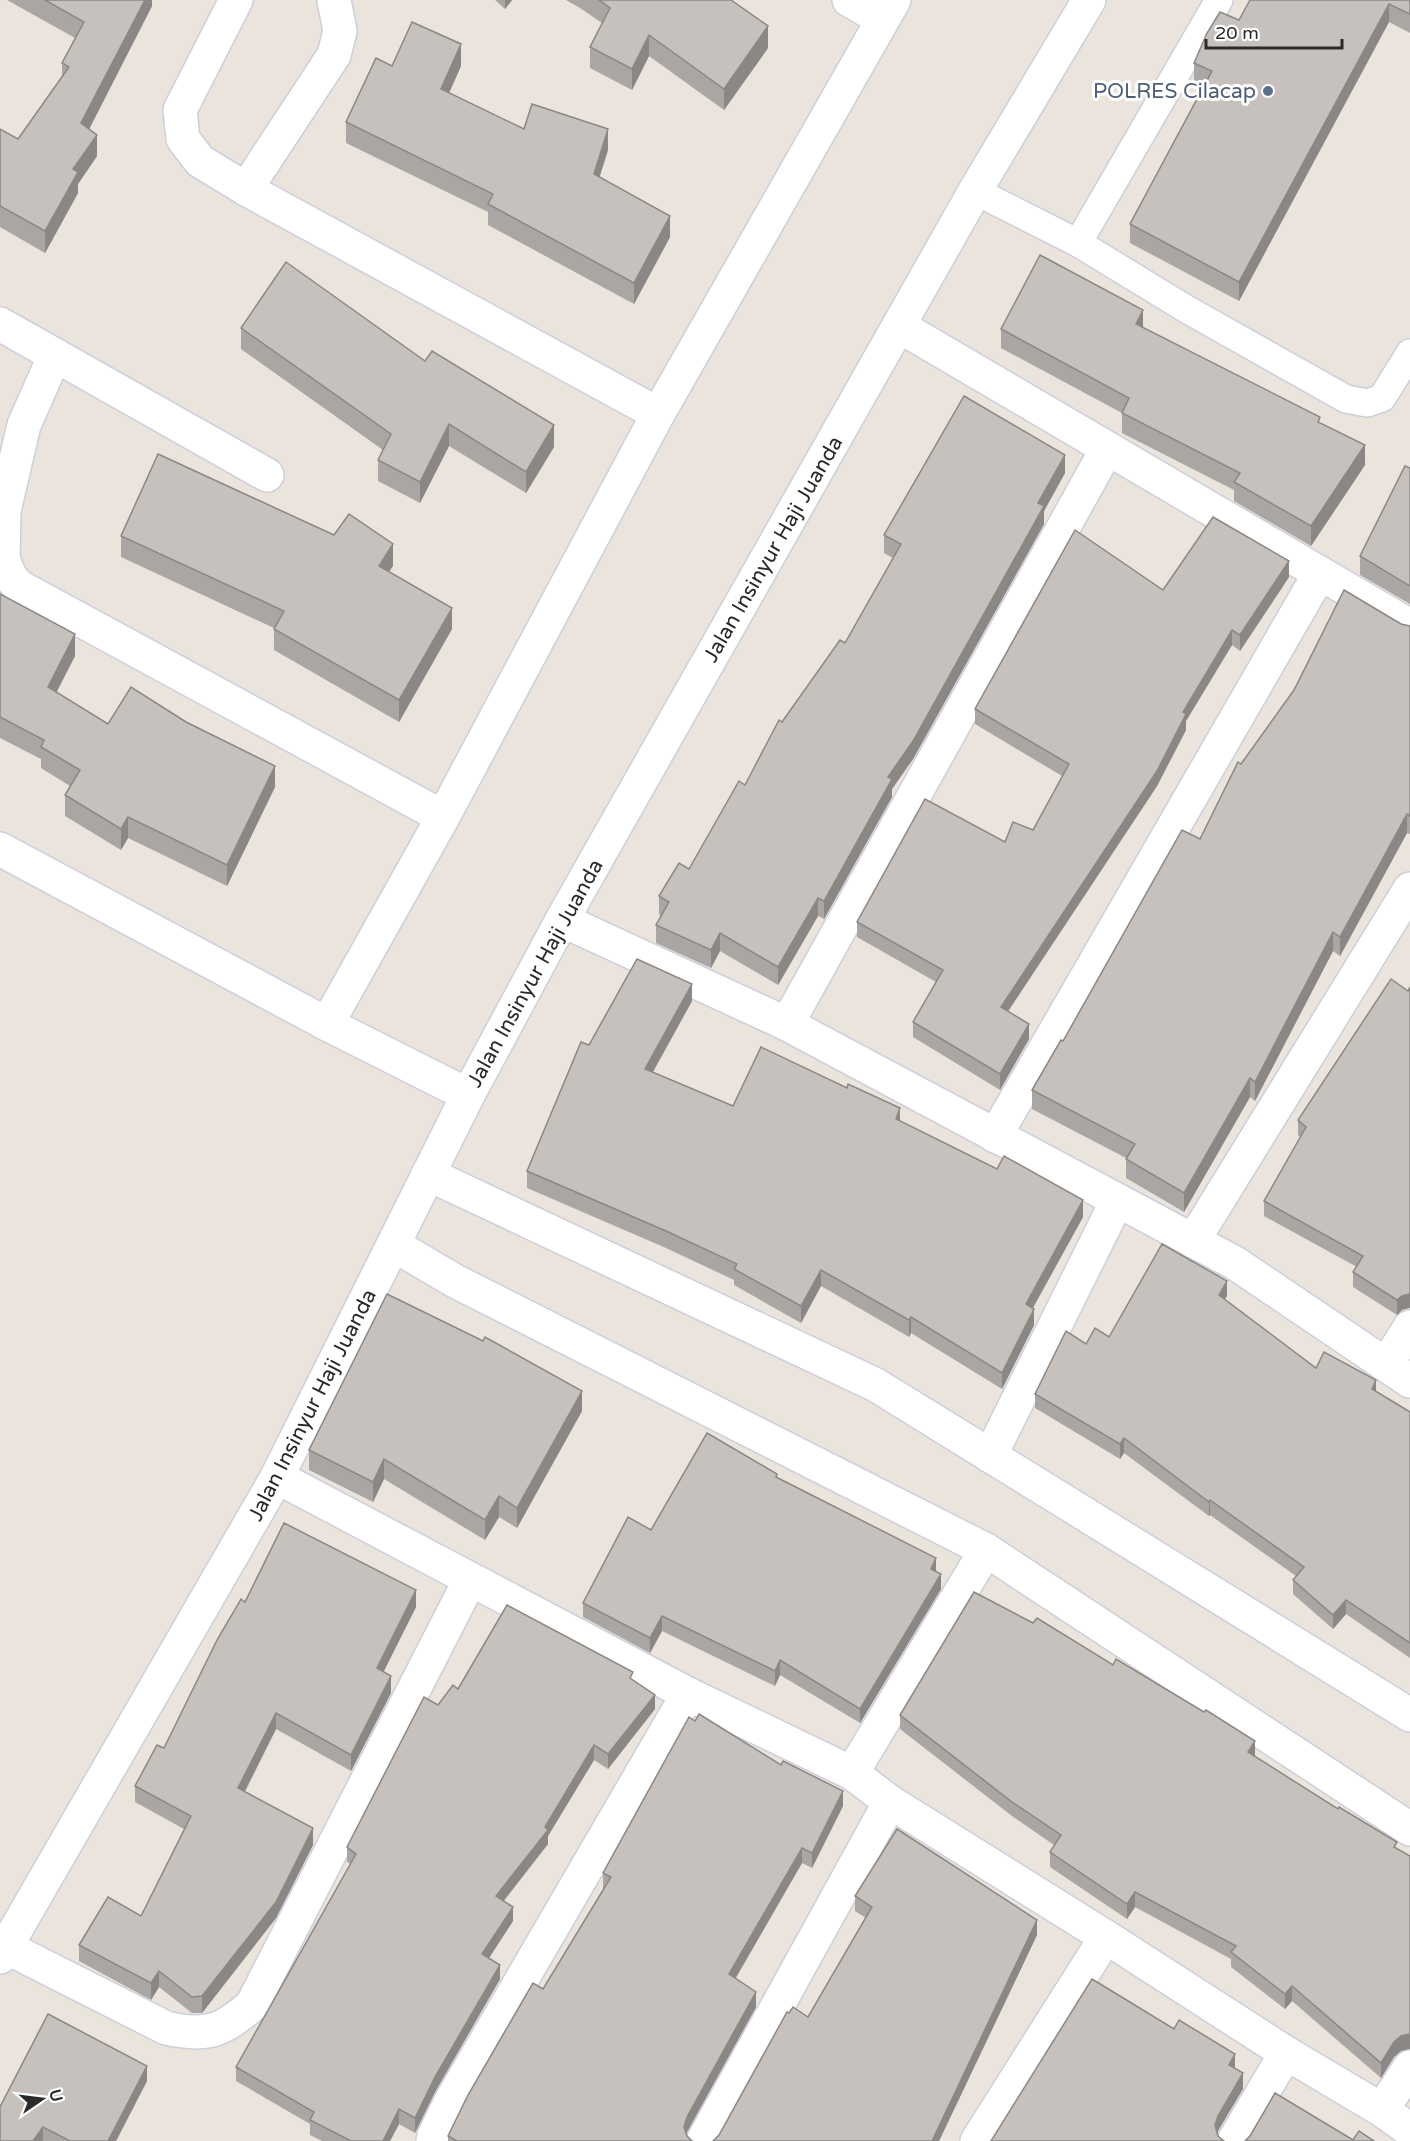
<svg xmlns="http://www.w3.org/2000/svg" width="1410" height="2141" font-family="'Varela Round',sans-serif">
<style>
.lines{fill:none;stroke-linecap:round;stroke-linejoin:round}
.service-casing{stroke:#cccfda;stroke-width:30}
.minor-casing{stroke:#cccfda;stroke-width:36}
.tertiary-casing{stroke:#cccfda;stroke-width:36}
.service{stroke:#fff;stroke-width:27}
.minor{stroke:#fff;stroke-width:33}
.tertiary{stroke:#fff;stroke-width:33}
.wall{fill:#aaa6a3}
.shaded-wall{fill:#8b8784}
.building{fill:#c6c1bd;stroke:#8b8784;stroke-width:1.5}
.service-dot{fill:#5c6f8a;stroke:#fff;stroke-width:2}
.labels{text-anchor:middle;stroke-width:6;stroke-linejoin:round;paint-order:stroke}
.service-label{font-size:21px;fill:#4e5e75;stroke:#fff;text-anchor:end}
.street-label{font-size:21px;fill:#2a2a2a;stroke:#fff}
</style>
<rect width="100%" height="100%" fill="#ebe4dd"/>
<g class="lines">
<defs>
<g id="service">
<path d="M975,191L1078,243L1188,310L1346,399L1367,403L1382,398L1410,353"/>
<path d="M1078,243L1219,0"/>
</g>
<g id="minor">
<path d="M236,0L180,110L183,139L200,161L246,189L658,414"/>
<path d="M849,0L882,19"/>
<path d="M246,189L334,55L340,31L334,0"/>
<path d="M0,324L267,475"/>
<path d="M899,326L1410,626"/>
<path d="M55,355L24,425L4,511L3,559L10,576L18,586L443,817"/>
<path d="M0,849L327,1024L468,1095"/>
<path d="M562,920L787,1024L1235,1263L1410,1381"/>
<path d="M327,1024L443,817L658,414L894,0"/>
<path d="M787,1024L1107,449"/>
<path d="M995,1136L1320,573"/>
<path d="M428,1174L876,1385L1410,1715"/>
<path d="M1193,1241L1410,889"/>
<path d="M394,1245L455,1281L986,1550L1410,1829"/>
<path d="M1386,1365L1410,1327"/>
<path d="M990,1456L1117,1201"/>
<path d="M277,1477L688,1694L852,1773L890,1802L1106,1937L1286,2053L1382,2110L1410,2130"/>
<path d="M852,1773L986,1550"/>
<path d="M6,1947L166,2028C205,2037 222,2032 252,2005L470,1580"/>
<path d="M1382,2110L1410,2067"/>
<path d="M433,2141L434,2136L451,2101L688,1694"/>
<path d="M703,2141L890,1802"/>
<path d="M977,2141L1106,1937"/>
<path d="M1234,2141L1286,2053"/>
</g>
<path id="tertiary" d="M0,1957L277,1477L468,1095L562,920L975,191L1089,0"/>
</defs>
<use href="#service" class="service-casing"/>
<use href="#minor" class="minor-casing"/>
<use href="#tertiary" class="tertiary-casing"/>
<use href="#service" class="service"/>
<use href="#minor" class="minor"/>
<use href="#tertiary" class="tertiary"/>
</g>
<g class="wall">
<path d="M7,0H152V6L89,129L97,156L78,184V193L45,253L0,227V129L18,139L62,76V63L75,38Z"/>
<path d="M495,0H512L505,9Z"/>
<path d="M566,0H731L768,48L724,110L649,56L632,90L590,68V47L602,23L580,8Z"/>
<path d="M1410,0V33L1389,22L1239,301L1130,243V224L1204,86L1194,81V63L1239,20Z"/>
<path d="M461,66L449,93L524,129L608,150L599,177L670,237L634,304L488,225V212L346,143V122Z"/>
<path d="M241,328L425,361L554,447L526,493L449,446L420,503L378,481V460L383,450L241,349Z"/>
<path d="M1143,328L1320,423L1365,465L1311,546L1234,501V490L1122,433V413L1001,348V329Z"/>
<path d="M1410,468V604L1360,575V556Z"/>
<path d="M1065,473L1044,511V524L913,759L892,789V797L824,919L818,916L778,985L720,951L711,968L656,943V925L661,916L659,914V896L689,869L745,785L782,722L845,643L893,558L884,553V535Z"/>
<path d="M121,536L393,566L389,571L452,629L399,722L274,650V628L121,557Z"/>
<path d="M1289,577L1240,651L1232,645L1186,721V730L1157,786L1008,1011L1029,1039L1000,1090L913,1037V1022L936,982L857,937V922L1005,842L1033,830L1062,776L975,724V709L1163,590Z"/>
<path d="M0,594L75,656L56,692L108,724L275,787L227,886L128,838L121,850L65,816V795L70,786L41,768V759L0,738Z"/>
<path d="M1401,624L1410,626V834L1407,833L1340,956L1333,951L1255,1101L1250,1097L1184,1212L1126,1178V1158L1032,1109V1090L1063,1041L1200,839L1241,764Z"/>
<path d="M1391,979L1402,1310L1397,1315L1353,1287V1272L1357,1267L1264,1216V1201L1300,1137L1298,1135V1120Z"/>
<path d="M692,1001L653,1072L733,1106L900,1121L1083,1217L1033,1308L1034,1325L1002,1389L911,1333L909,1337L821,1286L801,1323L734,1285V1280L666,1248L527,1188V1171L589,1045Z"/>
<path d="M1227,1296L1225,1299L1316,1368L1376,1391L1410,1412V1658L1346,1614L1333,1629L1293,1594V1580L1296,1576L1210,1515L1209,1516L1124,1453L1120,1459L1035,1408V1394L1086,1344L1109,1337Z"/>
<path d="M582,1411L517,1528L499,1517L485,1540L384,1479L373,1502L309,1470V1450Z"/>
<path d="M777,1478L936,1572L941,1589L860,1723L780,1675L775,1686L662,1631L650,1653L583,1617V1603L651,1530Z"/>
<path d="M245,1602L416,1607L383,1672L391,1693L351,1771L276,1729L245,1792L313,1845L276,1918L202,2013H192L159,1987L151,2000L79,1961V1945L141,1916L184,1829L135,1802V1786L164,1748Z"/>
<path d="M633,1680L655,1709L608,1769L594,1760L548,1836V1844L504,1901L513,1921L488,1958L500,1979L435,2092L415,2133L399,2124L390,2141H322L310,2135V2124L236,2081V2067L351,1864L347,1862V1847L438,1705L458,1689Z"/>
<path d="M900,1715L1255,1756L1397,1848L1401,2051L1394,2057L1381,2078L1292,2001L1285,2009L1231,1967V1959L1135,1907L1127,1919L1050,1867V1852L1054,1845L1012,1816L900,1729Z"/>
<path d="M843,1806L812,1868L802,1863L736,1978L756,2007L687,2132V2136L692,2141H448V2136L543,1989L604,1888H603V1873Z"/>
<path d="M855,1896L1037,1935L939,2141H713L719,2135L789,2013L808,2017L866,1918L855,1911Z"/>
<path d="M147,2081L116,2141H0Z"/>
</g>
<g class="shaded-wall">
<path d="M145,0H152V6L81,145V123Z"/>
<path d="M505,0H512L505,9Z"/>
<path d="M1389,4V22L1239,301V282Z"/>
<path d="M768,26V48L724,110V89Z"/>
<path d="M649,35V56L632,90V69Z"/>
<path d="M461,44V66L441,111V89Z"/>
<path d="M608,129V150L594,195V174Z"/>
<path d="M97,135V156L78,184V193L45,253V231L73,169Z"/>
<path d="M670,216V237L634,304V283Z"/>
<path d="M1143,310V330L1136,324Z"/>
<path d="M449,424V446L420,503V482Z"/>
<path d="M554,425V447L526,493V472Z"/>
<path d="M1365,445V465L1311,546V526Z"/>
<path d="M1065,455V473L1044,511V524L913,759L892,789V797L824,919V901L888,777L1038,503Z"/>
<path d="M393,544V566L379,587V566Z"/>
<path d="M1289,561V577L1240,651V635Z"/>
<path d="M452,608V629L399,722V700Z"/>
<path d="M1232,630V645L1186,721V730L1157,786L1001,1022V1007L1183,712Z"/>
<path d="M75,634V656L48,709V687Z"/>
<path d="M275,766V787L227,886V865Z"/>
<path d="M1407,814V833L1340,956V937Z"/>
<path d="M128,817V838L121,850V829Z"/>
<path d="M818,898V916L778,985V967Z"/>
<path d="M1333,932V951L1255,1101V1082Z"/>
<path d="M720,933V951L711,968V950Z"/>
<path d="M692,984V1001L645,1086V1069Z"/>
<path d="M1029,1024V1039L1000,1090V1074Z"/>
<path d="M1250,1078V1097L1184,1212V1193Z"/>
<path d="M900,1108V1124L896,1119Z"/>
<path d="M1083,1200V1217L1026,1320V1304Z"/>
<path d="M821,1270V1286L801,1323V1306Z"/>
<path d="M1227,1281V1296L1219,1309V1295Z"/>
<path d="M1410,1294V1308L1402,1310L1397,1315V1300L1402,1296Z"/>
<path d="M1034,1309V1325L1002,1389V1373Z"/>
<path d="M911,1317V1333L909,1337V1320Z"/>
<path d="M1376,1380V1395L1372,1389Z"/>
<path d="M582,1391V1411L517,1528V1508Z"/>
<path d="M1124,1438V1453L1120,1459V1444Z"/>
<path d="M384,1459V1479L373,1502V1482Z"/>
<path d="M499,1496V1517L485,1540V1520Z"/>
<path d="M1210,1500V1515L1209,1516V1502Z"/>
<path d="M936,1558V1573L931,1569Z"/>
<path d="M941,1574V1589L860,1723V1709Z"/>
<path d="M416,1590V1607L377,1685V1668Z"/>
<path d="M1346,1600V1614L1333,1629V1615Z"/>
<path d="M662,1616V1631L650,1653V1638Z"/>
<path d="M780,1660V1675L775,1686V1671Z"/>
<path d="M391,1676V1693L351,1771V1755Z"/>
<path d="M655,1695V1709L608,1769V1754Z"/>
<path d="M276,1713V1729L238,1804V1788Z"/>
<path d="M1255,1741V1756L1248,1752Z"/>
<path d="M594,1745V1760L548,1836V1844L496,1910V1896L545,1827Z"/>
<path d="M843,1791V1806L812,1868V1853Z"/>
<path d="M313,1828V1845L276,1918L202,2013V1996Z"/>
<path d="M802,1848V1863L729,1989V1974Z"/>
<path d="M1135,1892V1907L1127,1919V1904Z"/>
<path d="M513,1907V1921L482,1969V1954Z"/>
<path d="M1037,1920V1935L939,2141H932Z"/>
<path d="M500,1965V1979L435,2092L415,2133V2118L435,2077Z"/>
<path d="M159,1971V1987L151,2000V1983Z"/>
<path d="M1292,1986V2001L1285,2009V1994Z"/>
<path d="M756,1992V2007L687,2132L684,2141V2127L687,2117Z"/>
<path d="M1410,2034V2049L1401,2051L1394,2057L1381,2078V2063L1394,2042L1401,2036Z"/>
<path d="M1235,2054V2069L1229,2065Z"/>
<path d="M147,2066V2081L116,2141H108Z"/>
<path d="M1243,2073V2089L1218,2131L1215,2140V2125L1218,2116Z"/>
<path d="M399,2109V2124L390,2141H383Z"/>
<path d="M43,2127V2141H33Z"/>
</g>
<g class="building">
<path d="M45,0H145L81,123L97,135L73,169L78,172L45,231L0,206V129L18,139L69,67L62,63L84,22Z"/>
<path d="M599,0H731L768,26L724,89L649,35L632,69L590,47L610,8Z"/>
<path d="M1250,0H1410V14L1389,4L1239,282L1130,224L1212,71L1194,63L1207,33L1220,12L1239,20Z"/>
<path d="M412,22L461,44L441,89L524,129L532,104L608,129L594,174L670,216L634,283L488,204L493,194L346,122L376,58L392,66Z"/>
<path d="M1040,255L1143,310L1136,324L1320,417L1318,422L1365,445L1311,526L1234,482L1240,473L1122,413L1129,398L1001,329Z"/>
<path d="M286,262L425,361L432,351L554,425L526,472L449,424L420,482L378,460L391,434L241,328Z"/>
<path d="M964,396L1065,455L1038,503L1044,506L913,741L888,777L892,779L824,901L818,898L778,967L720,933L711,950L656,925L669,902L659,896L679,863L689,869L739,781L745,785L779,720L782,722L840,640L845,643L901,544L884,535Z"/>
<path d="M158,454L334,535L349,514L393,544L379,566L452,608L399,700L274,629L284,611L121,536Z"/>
<path d="M1405,466L1410,468V586L1360,556Z"/>
<path d="M1213,517L1289,561L1240,635L1232,630L1183,712L1186,714L1157,771L1001,1007L1029,1024L1000,1074L913,1022L943,970L857,922L925,799L1005,842L1013,822L1033,830L1069,764L975,709L1075,530L1163,590Z"/>
<path d="M1344,590L1401,624L1410,626V816L1407,814L1340,937L1333,932L1255,1082L1250,1078L1184,1193L1126,1159L1135,1144L1032,1090L1061,1040L1063,1041L1182,830L1200,839L1238,762L1241,764L1294,690Z"/>
<path d="M0,594L75,634L48,687L108,724L131,687L186,722L275,766L227,865L128,817L121,829L65,795L80,770L41,747L44,740L0,717Z"/>
<path d="M637,959L692,984L645,1069L733,1106L761,1047L847,1088L848,1084L900,1108L896,1119L997,1169L1004,1156L1083,1200L1026,1304L1034,1309L1002,1373L911,1317L909,1320L821,1270L801,1306L734,1269L737,1264L666,1231L527,1171L581,1042L589,1045Z"/>
<path d="M1391,979L1408,991L1410,987V1294L1402,1296L1397,1300L1353,1272L1363,1256L1264,1201L1306,1127L1298,1120Z"/>
<path d="M1162,1244L1227,1281L1219,1295L1316,1368L1324,1352L1376,1380L1372,1389L1410,1412V1643L1346,1600L1333,1615L1293,1580L1304,1567L1210,1500L1209,1502L1124,1438L1120,1444L1035,1394L1066,1331L1086,1344L1095,1328L1109,1337Z"/>
<path d="M387,1294L483,1341L485,1337L582,1391L517,1508L499,1496L485,1520L384,1459L373,1482L309,1450Z"/>
<path d="M707,1433L777,1474L776,1477L936,1558L931,1569L941,1574L860,1709L780,1660L775,1671L662,1616L650,1638L583,1603L628,1517L651,1530Z"/>
<path d="M284,1523L416,1590L377,1668L391,1676L351,1755L276,1713L238,1788L313,1828L276,1902L202,1996L192,1997L159,1971L151,1983L79,1945L108,1897L141,1916L191,1816L135,1786L157,1745L164,1748L217,1640L241,1599L245,1602Z"/>
<path d="M974,1592L1033,1623L1037,1618L1113,1665L1116,1659L1204,1712L1206,1710L1255,1741L1248,1752L1338,1809L1339,1807L1397,1842L1394,1847L1410,1856V2034L1401,2036L1394,2042L1381,2063L1292,1986L1285,1994L1231,1952L1236,1946L1135,1892L1127,1904L1050,1852L1061,1835L1012,1802L900,1715Z"/>
<path d="M507,1605L633,1672L630,1678L655,1695L608,1754L594,1745L545,1827L548,1830L496,1896L513,1907L482,1954L500,1965L435,2077L415,2118L399,2109L383,2141H351L310,2120L314,2112L236,2067L356,1854L347,1847L424,1697L438,1705L453,1685L458,1689Z"/>
<path d="M699,1714L781,1765L783,1761L843,1791L812,1853L802,1848L729,1974L756,1992L687,2117L684,2127L687,2136L692,2141H457L448,2136L468,2095L533,1983L543,1989L611,1877L603,1873L689,1717L695,1721Z"/>
<path d="M897,1829L1037,1920L932,2141H713L719,2135L787,2012L789,2013L793,2007L808,2017L872,1907L855,1896Z"/>
<path d="M1092,1979L1174,2029L1179,2020L1235,2054L1229,2065L1243,2073L1218,2116L1215,2125L1218,2136L1224,2141H991Z"/>
<path d="M48,2014L147,2066L108,2141H70L43,2127L33,2141H0V2107Z"/>
<path d="M1275,2093L1353,2140L1359,2131L1374,2141H1245L1250,2136Z"/>
</g>
<circle class="service-dot" cx="1268" cy="91" r="6"/>
<g class="labels">
<g class="service-label">
<text x="1256" y="98">POLRES Cilacap</text>
</g>
<g class="street-label">
<text transform="translate(773 549) rotate(-60)" y="7">Jalan Insinyur Haji Juanda</text>
<text transform="translate(535 973) rotate(-61)" y="7">Jalan Insinyur Haji Juanda</text>
<text transform="translate(312 1405) rotate(-63)" y="7">Jalan Insinyur Haji Juanda</text>
</g>
</g>
<g transform="translate(42 2099) rotate(76)" stroke="#ffffff" stroke-width="4.5" paint-order="stroke">
<path d="M0-4.5L10 22L0 15L-10 22Z" fill="#2a2a2a"/>
<text y="-9" font-size="16" font-weight="bold" text-anchor="middle" fill="#2a2a2a">U</text>
</g>
<path d="M1206 39v9h136v-9" fill="none" stroke="#2a2a2a" stroke-width="3"/>
<text x="1215" y="39" font-size="18" fill="#2a2a2a" stroke="#ffffff" stroke-width="4.5" paint-order="stroke">20 m</text>
</svg>
